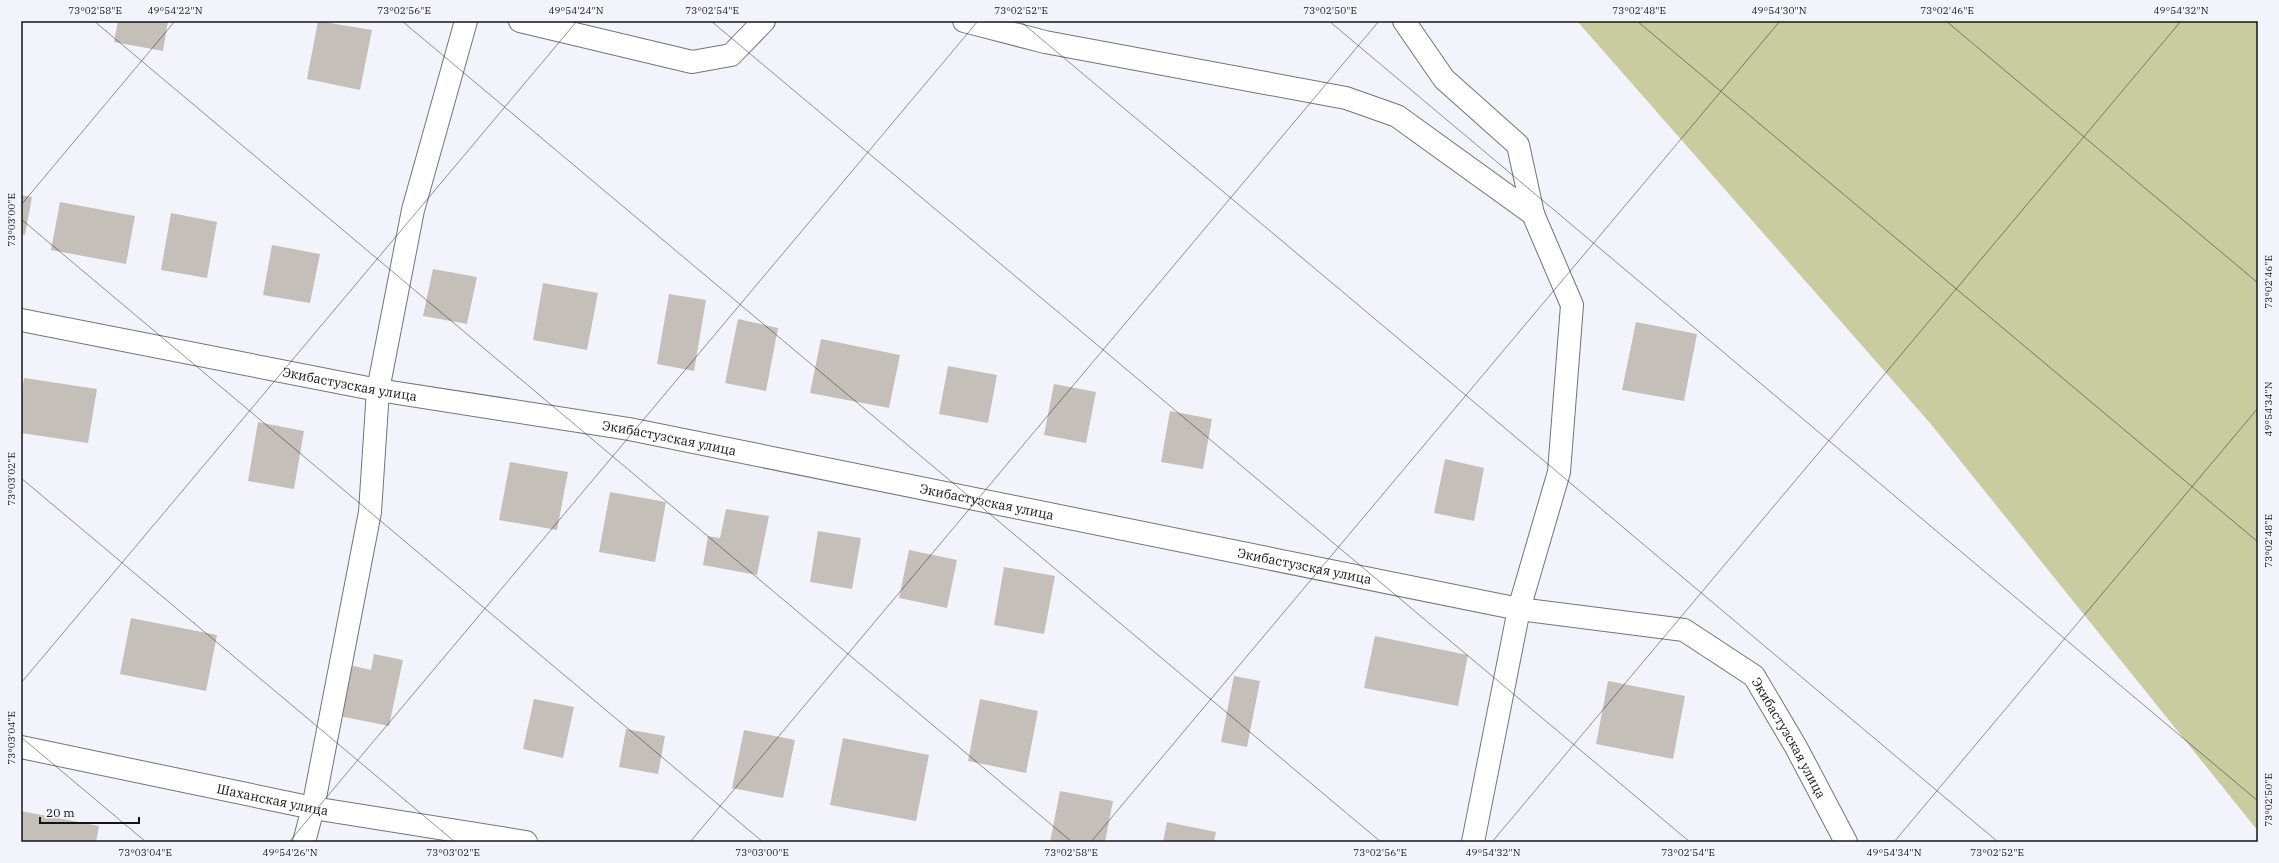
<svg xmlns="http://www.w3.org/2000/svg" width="2279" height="863" font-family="'IBM Plex Serif',serif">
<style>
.green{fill:#c8cc9e}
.building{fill:#c5bfba}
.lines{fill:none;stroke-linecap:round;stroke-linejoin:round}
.street-casing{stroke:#73747a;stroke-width:24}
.street{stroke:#fff;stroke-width:22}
.ticks{fill:none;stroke:#131416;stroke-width:1;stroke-opacity:0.45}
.labels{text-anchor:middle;stroke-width:3;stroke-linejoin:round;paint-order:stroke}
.street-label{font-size:13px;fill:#131416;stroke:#f3f4fb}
.neatline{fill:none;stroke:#131416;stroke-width:1.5}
.ticks-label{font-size:10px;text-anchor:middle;fill:#131416}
</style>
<rect width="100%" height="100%" fill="#f3f4fb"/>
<path class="green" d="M1577,21H2258V831L1930,423Z"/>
<g class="building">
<path d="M118,21H168L163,51L114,42Z"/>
<path d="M318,21L372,30L360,90L307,79Z"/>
<path d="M21,195L32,197L25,235L21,234Z"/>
<path d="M60,202L135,216L126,264L51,250Z"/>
<path d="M171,213L217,222L207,278L161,270Z"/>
<path d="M272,245L320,254L310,303L263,295Z"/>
<path d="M433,269L477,277L467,324L423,316Z"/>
<path d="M543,283L598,293L587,350L533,340Z"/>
<path d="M669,294L706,300L694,371L657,364Z"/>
<path d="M738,319L778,328L766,391L725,383Z"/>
<path d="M1636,322L1697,334L1684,401L1622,390Z"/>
<path d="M821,339L900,355L889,408L810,393Z"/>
<path d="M948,366L997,375L988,423L939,414Z"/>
<path d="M24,378L97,389L88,443L21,433V396Z"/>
<path d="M1054,384L1096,392L1086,443L1044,435Z"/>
<path d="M1170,411L1212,419L1203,469L1161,462Z"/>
<path d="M258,422L304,431L294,489L248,481Z"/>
<path d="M1445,459L1484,468L1474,521L1434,513Z"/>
<path d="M510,462L568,472L557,530L499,520Z"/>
<path d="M610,492L666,502L655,562L599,552Z"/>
<path d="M726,509L769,516L757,575L703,565L708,536L720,538Z"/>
<path d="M818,531L861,538L852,589L810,582Z"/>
<path d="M909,550L957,560L947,608L899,598Z"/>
<path d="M1004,567L1055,576L1044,634L994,625Z"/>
<path d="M131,618L217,635L206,691L120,674Z"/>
<path d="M1375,636L1468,655L1458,706L1364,688Z"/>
<path d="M374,654L403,660L389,726L339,716L349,665L371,670Z"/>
<path d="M1234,676L1260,681L1247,747L1221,742Z"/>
<path d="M1608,681L1685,696L1673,759L1596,744Z"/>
<path d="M534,699L574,707L563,758L523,749Z"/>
<path d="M980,699L1038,711L1026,773L968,761Z"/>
<path d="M626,729L665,736L658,774L619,767Z"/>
<path d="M744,730L795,740L783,798L732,788Z"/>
<path d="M843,738L929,755L916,821L830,805Z"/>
<path d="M1060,791L1113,801L1105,842H1050Z"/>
<path d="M21,811L99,826L96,842H21Z"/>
<path d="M1167,822L1216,832L1214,842H1163Z"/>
</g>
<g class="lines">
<defs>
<g id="street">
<path d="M520,21L692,62L731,55L764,21"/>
<path d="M964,21L1045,42L1346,98L1397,116L1533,214L1572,305L1559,472L1519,609L1473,842"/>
<path d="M1404,21L1444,79L1518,145L1533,214"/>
<path id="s1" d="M21,320L378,390L629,429L1519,609L1684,630L1754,676L1796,747L1846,842"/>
<path id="s2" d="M21,747L313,808L526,842"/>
<path d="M304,842L313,808L370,512L378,390L413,210L466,21"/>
</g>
</defs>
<use href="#street" class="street-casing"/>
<use href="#street" class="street"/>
</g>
<path class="ticks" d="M94,21L1072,842M402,21L1381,842M711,21L1690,842M1020,21L1998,842M1329,21L2258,801M1637,21L2258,542M1946,21L2258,283M2255,21L2258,24M21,205L175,21M21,219L763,842M21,478L455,842M21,683L577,21M21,737L146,842M289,842L978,21M690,842L1379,21M1091,842L1780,21M1492,842L2181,21M1894,842L2258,408"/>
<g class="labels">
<g class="street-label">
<text dy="5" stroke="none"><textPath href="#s1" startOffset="335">Экибастузская улица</textPath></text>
<text dy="5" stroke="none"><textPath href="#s1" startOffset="659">Экибастузская улица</textPath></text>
<text dy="5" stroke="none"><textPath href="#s1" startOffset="983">Экибастузская улица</textPath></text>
<text dy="5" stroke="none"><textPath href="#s1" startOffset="1307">Экибастузская улица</textPath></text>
<text dy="5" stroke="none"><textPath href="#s1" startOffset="1847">Экибастузская улица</textPath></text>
<text dy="5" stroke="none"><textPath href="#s2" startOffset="257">Шаханская улица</textPath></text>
</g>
</g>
<rect width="2279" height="863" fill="none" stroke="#f3f4fb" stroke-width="44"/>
<path d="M40 817v6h99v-6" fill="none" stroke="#131416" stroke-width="2"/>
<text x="46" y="817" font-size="12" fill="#131416" stroke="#f3f4fb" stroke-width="3" paint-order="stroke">20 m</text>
<rect x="22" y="22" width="2235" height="819" class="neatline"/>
<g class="ticks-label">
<text x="95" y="14">73°02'58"E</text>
<text x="175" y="14">49°54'22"N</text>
<text x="404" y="14">73°02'56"E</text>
<text x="576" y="14">49°54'24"N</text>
<text x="712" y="14">73°02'54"E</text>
<text x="1021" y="14">73°02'52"E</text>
<text x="1330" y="14">73°02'50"E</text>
<text x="1639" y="14">73°02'48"E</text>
<text x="1779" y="14">49°54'30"N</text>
<text x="1947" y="14">73°02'46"E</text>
<text x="2181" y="14">49°54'32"N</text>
<text transform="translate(11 220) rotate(-90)" y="4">73°03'00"E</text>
<text transform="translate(2268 282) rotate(-90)" y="4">73°02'46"E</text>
<text transform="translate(2268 409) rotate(-90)" y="4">49°54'34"N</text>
<text transform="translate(11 479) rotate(-90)" y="4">73°03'02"E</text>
<text transform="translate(2268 541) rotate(-90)" y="4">73°02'48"E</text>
<text transform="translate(11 738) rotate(-90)" y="4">73°03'04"E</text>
<text transform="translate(2268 800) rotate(-90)" y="4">73°02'50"E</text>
<text x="145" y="856">73°03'04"E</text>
<text x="290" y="856">49°54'26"N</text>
<text x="453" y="856">73°03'02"E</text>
<text x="762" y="856">73°03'00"E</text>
<text x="1071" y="856">73°02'58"E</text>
<text x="1380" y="856">73°02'56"E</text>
<text x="1493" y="856">49°54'32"N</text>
<text x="1688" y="856">73°02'54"E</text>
<text x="1894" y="856">49°54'34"N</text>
<text x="1997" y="856">73°02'52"E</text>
</g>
</svg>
